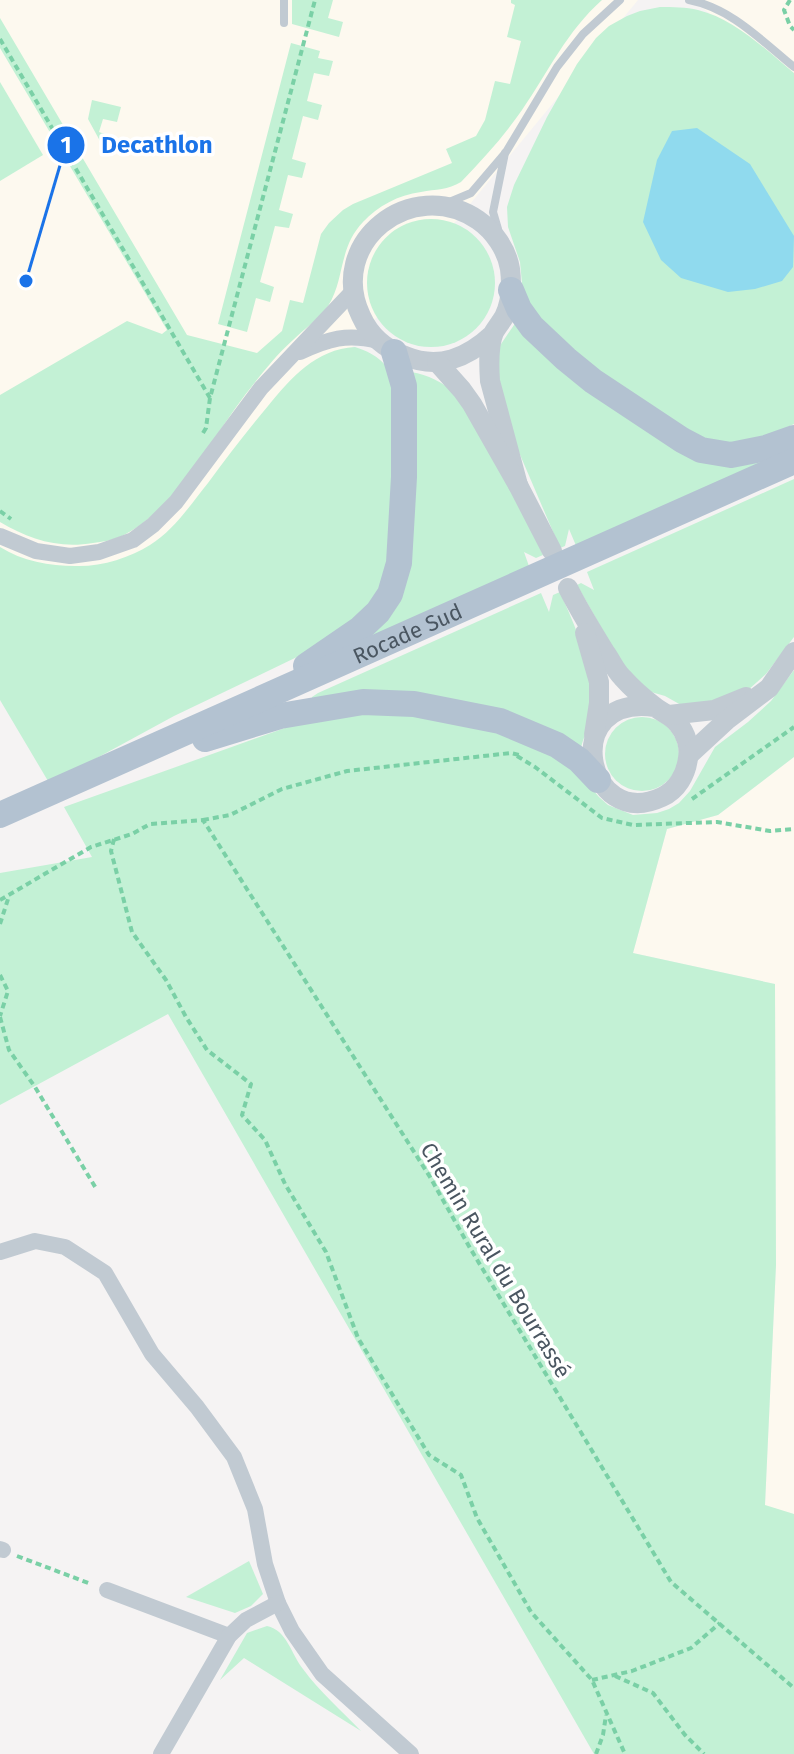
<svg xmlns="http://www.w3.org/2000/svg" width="794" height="1754" font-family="'Fira Sans',sans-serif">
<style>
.commercial{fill:#fdf9ef}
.green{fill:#c3f1d5}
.water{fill:#90daee}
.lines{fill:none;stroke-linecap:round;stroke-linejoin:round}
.path{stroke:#7ad0a6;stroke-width:4;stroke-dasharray:6 4;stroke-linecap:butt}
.service{stroke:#c1cad2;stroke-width:8}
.minor{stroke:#c1cad2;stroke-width:16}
.tertiary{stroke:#c1cad2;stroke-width:20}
.primary{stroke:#b3c2d1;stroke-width:26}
.labels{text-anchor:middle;stroke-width:7;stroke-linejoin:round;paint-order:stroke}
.street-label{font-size:22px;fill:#4a5661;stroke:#fff}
.leader{fill:none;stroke:#1a73e8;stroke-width:3}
.callout-dot{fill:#1a73e8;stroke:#fff;stroke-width:3}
.mark-label{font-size:24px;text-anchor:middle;font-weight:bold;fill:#fff}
.callout-label{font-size:24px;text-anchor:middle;font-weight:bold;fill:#1a73e8;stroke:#fff;stroke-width:7;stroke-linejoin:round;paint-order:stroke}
</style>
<rect width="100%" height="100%" fill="#f5f3f3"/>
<g class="commercial">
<path d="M0,0H638L176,561L0,584Z"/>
<path d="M693,0H794V82Z"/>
<path d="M794,757V1514L765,1506L776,1265L775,984L633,953L667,829L718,815Z"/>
</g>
<g class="green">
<path d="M292,0H333L328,18L343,22L339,37L292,24Z"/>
<path d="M511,0H602C567,31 548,72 522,110C504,136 483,159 461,182C448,190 436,189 421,192C398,195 378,206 363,222C338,248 345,280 328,306C319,319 305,328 293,340C275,356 260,376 245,395C210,441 175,510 122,536C113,540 102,542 93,543C58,549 29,539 0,522V395L127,321L162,334L167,330L0,48V18L187,335L257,353L282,331L290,300L303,303L321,234L329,223L343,210L353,204L452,163L446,149L476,136L485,120L495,81L510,84L521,41L507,37L515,5L511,3Z"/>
<path d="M660,7C673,7 686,7 698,10C735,19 766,50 794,73V424L753,443L736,445L683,433L546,333L523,294L520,262L508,227L507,207L514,185L547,117L577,64L596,38L609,26L627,16L640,11Z"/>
<path d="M291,43L320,51L318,58L333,61L329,76L314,73L307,101L322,105L318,120L303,116L292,159L306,163L302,178L288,175L279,210L293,214L289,228L275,226L260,282L274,287L270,302L256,298L247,332L218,324Z"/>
<path d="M0,82L43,155L0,181Z"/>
<path d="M92,100L121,107L117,122L103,119L99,132L114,137L109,143L100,141L88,119Z"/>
<circle cx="431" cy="283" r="64"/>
<path d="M516,322L668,441L771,458L577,548L569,529L565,546L560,548L515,443L497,370L499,347Z"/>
<path d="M355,347C379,355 386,363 398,385L397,546L371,610L297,657L174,716L84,765L48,781L0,700V547C22,561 50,566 75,566C101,567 129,558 150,545C174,530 191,504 208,483C227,457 247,431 268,406C291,378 316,349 355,347Z"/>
<path d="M411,372C429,375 441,382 456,393L516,495L543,555L536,558L524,552L530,569L376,638L372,633L378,629Z"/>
<path d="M794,479V637L766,674L747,691L730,700L681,705L665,696L651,692L628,675L577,585L581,583L594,590L587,572Z"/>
<path d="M560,592C578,633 596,672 590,718C589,728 583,738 581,748L560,738L312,700V697L318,693L541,593L549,612L553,595Z"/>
<path d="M794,670V757L718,815L667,829L633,953L775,984L776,1265L765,1505L794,1514V1754H594L168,1014L0,1105V873L92,857L64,807L299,723L338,714L397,713L497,732L562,754L599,797L608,805L633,815L657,813L669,809L679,803L690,791L715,747L748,722L771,701Z"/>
<circle cx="642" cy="754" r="37"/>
<path d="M249,1561L263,1594L251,1606L235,1613L186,1597Z"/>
<path d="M267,1626C287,1630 291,1654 303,1669C319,1691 342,1711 361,1731L244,1658L220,1680L247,1633Z"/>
</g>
<path class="water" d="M697,128L750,164L794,236L793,267L782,281L755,289L728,292L681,278L661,260L643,222L657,160L672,131Z"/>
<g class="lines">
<g class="path">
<path d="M790,0L784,10L790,26L794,30"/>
<path d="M0,39L210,398"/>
<path d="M203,433L206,428L210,398L315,0"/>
<path d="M0,511L11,519"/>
<path d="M517,756L535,767L602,818L633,825L717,822L770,831L794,829"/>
<path d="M692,799L794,727"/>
<path d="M203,820L230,815L282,789L347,771L511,753L519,755"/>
<path d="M114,839L111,851L132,932L166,980L186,1017L207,1050L251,1084L242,1115L265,1140L285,1184L326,1252L358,1338L429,1455L461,1475L477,1518L531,1612L592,1680L625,1754"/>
<path d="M0,900L91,847L132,834L150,824L203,820L430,1177L470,1248L671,1582L794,1688"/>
<path d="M0,924L9,896"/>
<path d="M0,975L8,991L0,1016"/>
<path d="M0,1017L9,1050L35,1087L97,1190"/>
<path d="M17,1556L91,1584"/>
<path d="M615,1676L653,1693L685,1735L704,1754"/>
<path d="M592,1680L632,1671L691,1648L720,1623"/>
<path d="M596,1754L603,1735L606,1715"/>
</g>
<g class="service">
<path d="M284,0V23"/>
<path d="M689,0C731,8 762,41 794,67"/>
<path d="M447,203L471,193L506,152L557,67L583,34L620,0"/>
<path d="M498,229L493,212L505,153"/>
</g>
<g class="minor">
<path d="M300,352C328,339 347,333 378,341"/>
<path d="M0,536L36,551L70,556L99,552L133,540L153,525L176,502L261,388L354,290"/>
<path d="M0,1252L35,1241L65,1247L105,1273L152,1354L197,1407L234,1457L255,1509L265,1564L278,1603L292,1631L322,1674L411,1754"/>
<path d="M0,1549L3,1550"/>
<path d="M107,1590L229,1636"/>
<path d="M161,1754L229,1636L246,1620L278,1603"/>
</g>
<g class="tertiary">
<path d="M493,334C467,358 439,370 405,356C385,349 370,336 361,316C326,243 411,175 478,220C494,231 507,250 510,269C512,285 511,303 504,317C501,322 497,327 494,332C488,346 489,366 490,381L518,485"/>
<path d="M437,362L462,390L472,404L518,485L552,551"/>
<path d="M568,588C579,610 592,631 605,652C611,660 615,670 622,677C631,687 643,698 654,706C662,713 671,715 678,724C686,733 690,747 688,758C686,775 677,790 662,797C585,833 558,693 655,707"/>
<path d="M585,633L599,682V703L594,735"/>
<path d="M669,715L714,710L746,697"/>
<path d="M689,755L728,719L769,688L794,652"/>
</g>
<g class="primary">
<path d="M511,290L519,309L532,327L566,359L593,381L682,440L701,450L731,455L766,448L794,438"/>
<path d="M306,666L360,629L378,612L390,594L399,563L404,477V386L394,352"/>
<path d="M205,739L280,716L363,702L414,704L500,721L557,745L579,760L598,780"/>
<path id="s1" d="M0,815L794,461"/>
</g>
</g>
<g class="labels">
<g class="street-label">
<text dy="8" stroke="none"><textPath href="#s1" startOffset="446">Rocade Sud</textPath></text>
<text transform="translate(496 1260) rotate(59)" y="8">Chemin Rural du Bourrassé</text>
</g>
</g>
<path class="leader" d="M26 281L66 145"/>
<g class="callout-dot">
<circle cx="26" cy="281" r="8"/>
<circle cx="66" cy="145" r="20"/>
</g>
<g class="mark-label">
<text x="66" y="153">1</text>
</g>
<g class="callout-label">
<text x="157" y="153">Decathlon</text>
</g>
</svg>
